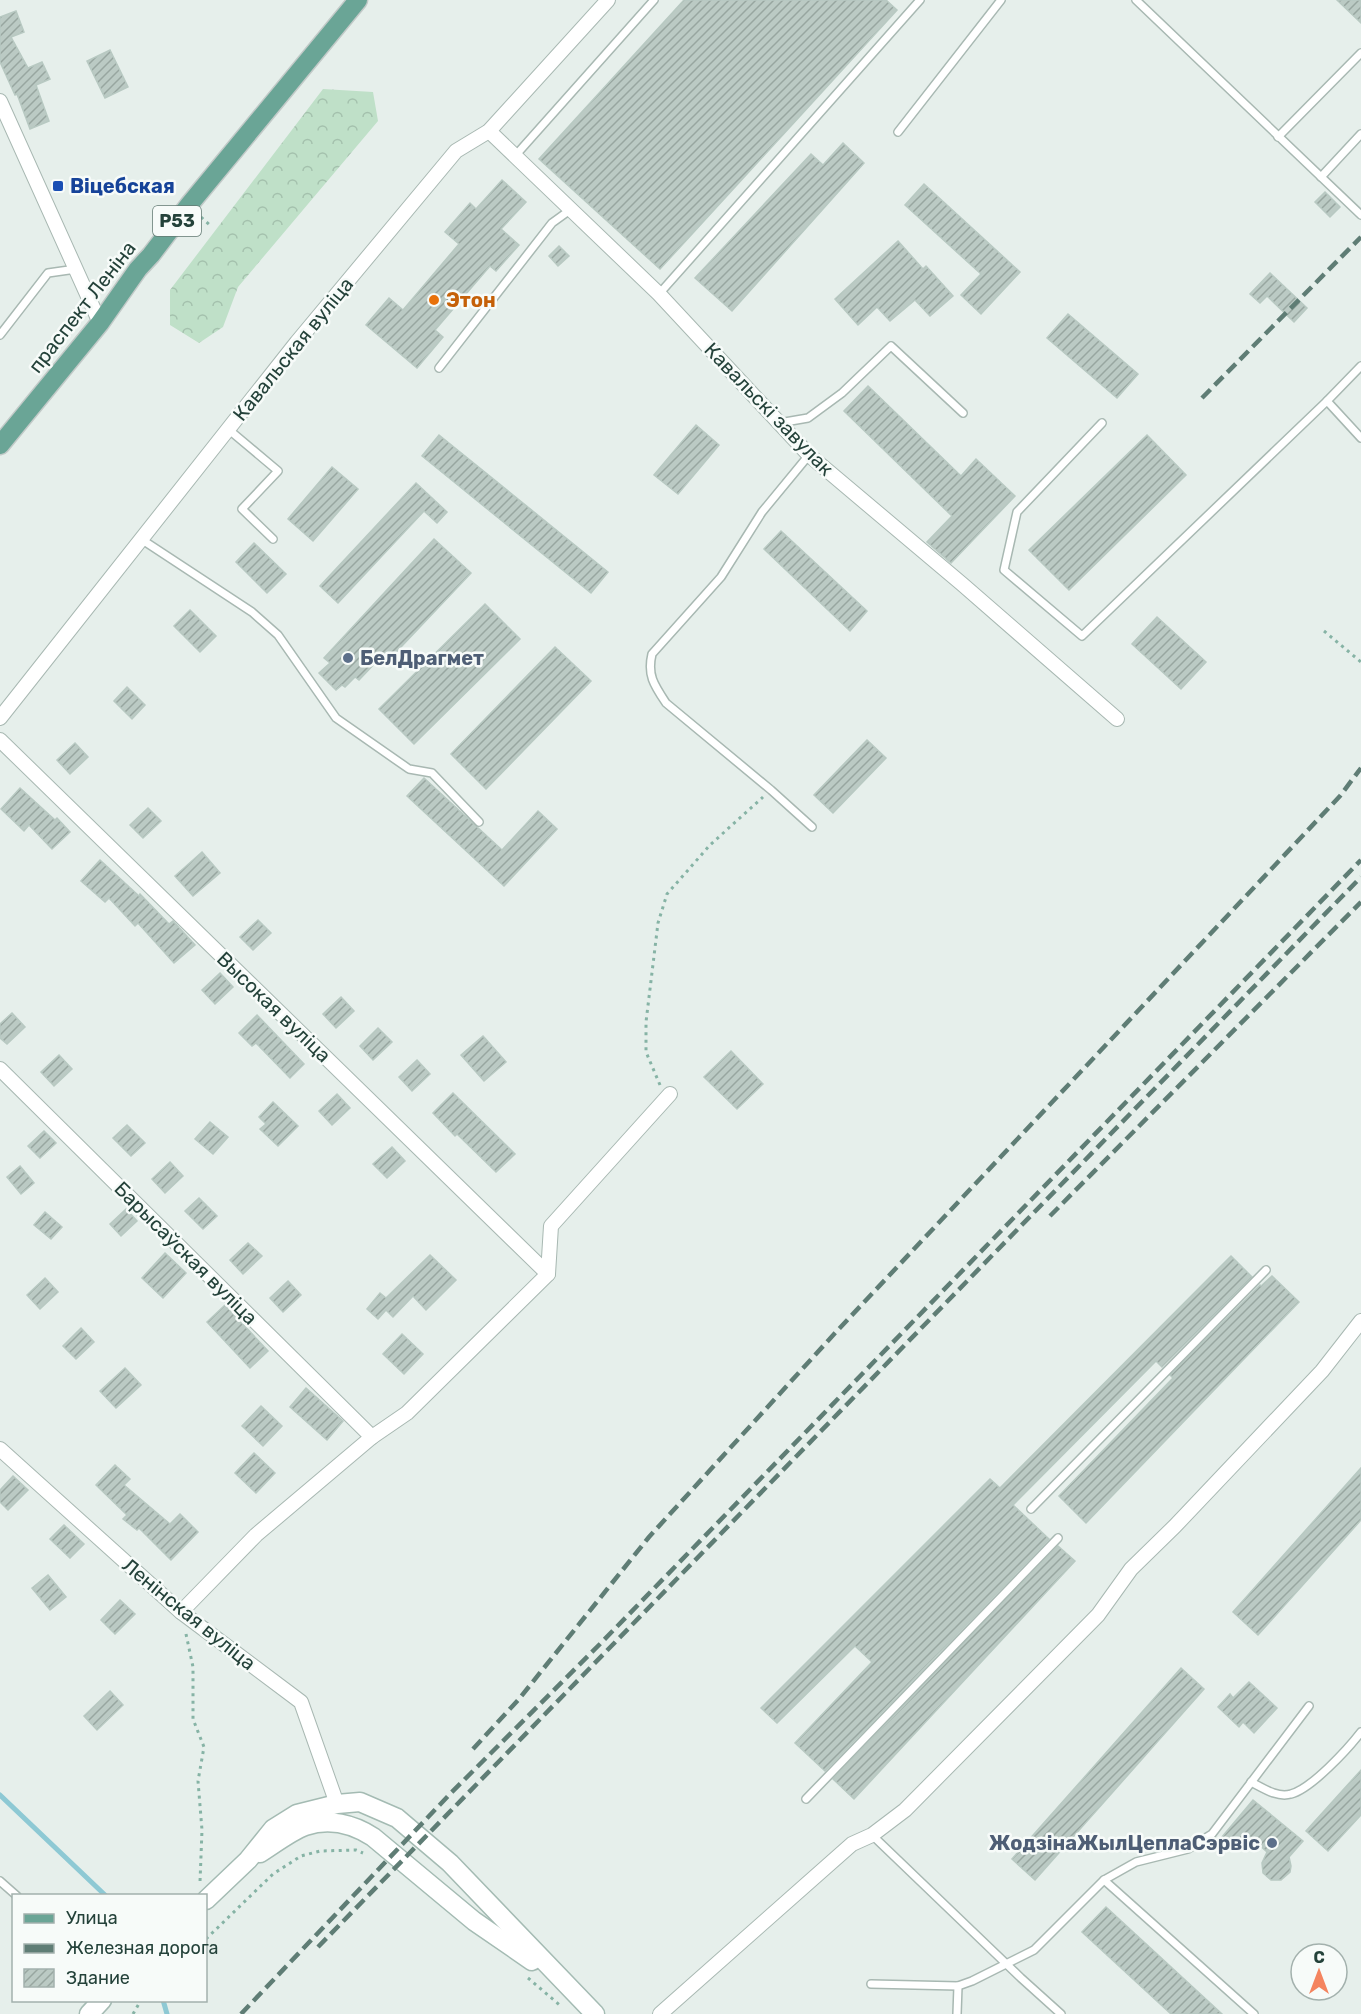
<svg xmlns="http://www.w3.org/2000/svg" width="1361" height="2014" font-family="Rubik,sans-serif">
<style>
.forest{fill:url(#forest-crowns)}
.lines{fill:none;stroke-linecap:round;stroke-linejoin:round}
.stream{stroke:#8ec9d4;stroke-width:5}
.building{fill:url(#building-hatch);stroke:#b8c9c2;stroke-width:1.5}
.lane-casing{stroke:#a8b8b2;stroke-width:10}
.street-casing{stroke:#a8b8b2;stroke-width:16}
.secondary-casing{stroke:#a4bbb3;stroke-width:21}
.primary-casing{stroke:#c2cac8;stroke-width:21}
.path{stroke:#86b3a5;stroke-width:3;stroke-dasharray:3 4.5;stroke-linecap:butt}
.lane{stroke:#fff;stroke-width:7}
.street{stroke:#fff;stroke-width:14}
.secondary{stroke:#fff;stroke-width:18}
.primary{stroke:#6aa596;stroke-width:18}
.rail{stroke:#5f7d75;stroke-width:4.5;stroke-dasharray:12 6;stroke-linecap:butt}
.transit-dot{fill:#1a4fb4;stroke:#f7fbf9;stroke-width:2}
.food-dot{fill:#e8710a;stroke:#f7fbf9;stroke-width:2}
.service-dot{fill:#5c6f8a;stroke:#f7fbf9;stroke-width:2}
.labels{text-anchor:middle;stroke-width:5;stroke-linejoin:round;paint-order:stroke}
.shield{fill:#f7fbf9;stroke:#637a73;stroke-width:1.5}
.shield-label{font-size:18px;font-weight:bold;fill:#24423a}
.transit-label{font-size:20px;font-weight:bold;fill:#164399;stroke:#f7fbf9;text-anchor:start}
.food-label{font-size:20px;font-weight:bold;fill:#c56008;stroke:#f7fbf9;text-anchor:start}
.street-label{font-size:20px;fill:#24423a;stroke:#f7fbf9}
.service-label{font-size:20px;font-weight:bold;fill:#4e5e75;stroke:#f7fbf9;text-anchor:start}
</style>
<defs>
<pattern id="forest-crowns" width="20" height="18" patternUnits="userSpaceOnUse" patternTransform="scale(1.5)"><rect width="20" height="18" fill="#bfe0c8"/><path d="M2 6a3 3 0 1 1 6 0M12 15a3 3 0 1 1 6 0" fill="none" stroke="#a4c1ad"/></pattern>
<pattern id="building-hatch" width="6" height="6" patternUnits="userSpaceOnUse" patternTransform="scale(1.5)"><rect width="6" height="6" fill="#bbcac4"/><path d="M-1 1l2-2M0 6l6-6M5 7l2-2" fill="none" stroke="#98a6a0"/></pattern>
</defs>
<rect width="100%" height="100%" fill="#e6efeb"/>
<path class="forest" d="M323,89L373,92L378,121L238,287L223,327L199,343L170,325V290Z"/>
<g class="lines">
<g class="stream">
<path d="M0,1795L106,1896"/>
<path d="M163,2000L167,2014"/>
</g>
</g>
<g class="building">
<path d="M684,0H886L897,10L660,269L539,159Z"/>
<path d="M1337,0H1361V23Z"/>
<path d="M16,11L24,32L11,37L28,68L42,62L50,79L36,85L49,121L30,129L17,94L15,95L0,62V17Z"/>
<path d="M110,50L128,87L105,98L87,61Z"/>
<path d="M843,143L864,163L732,311L695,278L811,154L823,165Z"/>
<path d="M502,180L526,202L501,229L519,245L496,271L490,266L435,330L443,337L417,368L366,325L389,298L403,310L459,244L445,232L470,203L476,209Z"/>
<path d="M924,184L1020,272L981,314L961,295L981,274L905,205Z"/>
<path d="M1325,192L1340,207L1330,217L1315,202Z"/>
<path d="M898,241L923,269L926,266L953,296L930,316L915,300L890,321L877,307L858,325L835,299Z"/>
<path d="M559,246L569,256L558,266L549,256Z"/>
<path d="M1270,273L1307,308L1294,322L1267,296L1260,303L1250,294Z"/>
<path d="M1068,314L1138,374L1117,398L1047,338Z"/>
<path d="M868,386L961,476L976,459L1015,496L951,563L927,542L952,516L844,411Z"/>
<path d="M696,425L719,445L678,494L654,475Z"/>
<path d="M439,435L608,572L591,593L422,456Z"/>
<path d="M1147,435L1186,475L1069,590L1029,550Z"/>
<path d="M332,467L358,489L313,541L288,519Z"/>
<path d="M416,483L447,512L437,523L424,511L338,603L320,586Z"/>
<path d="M781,531L867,611L850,631L764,549Z"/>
<path d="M434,539L471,573L384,665L378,660L359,680L355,677L345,687L342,685L336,690L319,673L330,663L324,658Z"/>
<path d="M254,543L286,574L267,593L236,562Z"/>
<path d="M485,604L520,639L414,744L379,709Z"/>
<path d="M190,610L216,636L200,652L174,626Z"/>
<path d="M1157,617L1206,662L1181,689L1132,644Z"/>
<path d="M555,647L591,681L486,789L451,754Z"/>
<path d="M127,687L145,705L132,719L114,701Z"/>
<path d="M867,740L886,758L833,813L814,795Z"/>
<path d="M75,743L88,757L70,774L57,760Z"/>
<path d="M424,778L502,850L538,811L557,829L504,886L407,796Z"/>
<path d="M20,788L55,820L57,818L70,832L52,849L29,825L24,831L1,809Z"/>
<path d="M148,808L161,821L143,838L130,825Z"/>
<path d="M202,852L220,873L193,896L175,876Z"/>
<path d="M100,860L139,896L140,894L169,924L173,921L195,945L174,963L138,923L135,926L109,898L105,902L81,881Z"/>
<path d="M258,920L271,933L253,950L240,937Z"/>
<path d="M220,973L233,987L215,1004L202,990Z"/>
<path d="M341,997L354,1011L336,1028L323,1014Z"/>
<path d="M12,1013L25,1027L7,1044L0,1038V1024Z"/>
<path d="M257,1015L304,1064L290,1078L256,1043L252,1046L239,1033Z"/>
<path d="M378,1028L392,1042L373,1060L360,1046Z"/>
<path d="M483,1036L506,1062L484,1081L461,1055Z"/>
<path d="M731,1051L763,1084L737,1109L704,1077Z"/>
<path d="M59,1055L72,1069L54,1086L41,1072Z"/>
<path d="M417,1060L430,1074L412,1091L399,1077Z"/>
<path d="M453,1093L515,1154L496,1172L457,1134L455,1136L433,1113Z"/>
<path d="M337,1094L350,1108L332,1125L319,1111Z"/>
<path d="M273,1102L298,1126L278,1146L260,1129L266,1124L259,1117Z"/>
<path d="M210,1122L228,1137L213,1154L195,1139Z"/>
<path d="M127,1125L145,1143L131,1156L113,1138Z"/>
<path d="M44,1131L56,1143L40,1158L28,1146Z"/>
<path d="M392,1147L405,1161L387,1178L373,1164Z"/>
<path d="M170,1162L183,1176L165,1193L152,1179Z"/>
<path d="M20,1166L34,1183L21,1194L7,1177Z"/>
<path d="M199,1198L217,1216L203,1229L185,1211Z"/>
<path d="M126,1209L137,1221L121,1236L110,1224Z"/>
<path d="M45,1212L62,1227L51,1239L34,1225Z"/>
<path d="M248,1243L262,1256L243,1274L230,1260Z"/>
<path d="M165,1253L186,1273L163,1298L142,1278Z"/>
<path d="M430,1255L456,1280L426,1310L413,1296L393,1317L386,1310L378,1319L367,1309L380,1293L386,1298Z"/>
<path d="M1231,1256L1252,1277L1162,1367L1156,1361L1013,1505L1049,1539L825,1771L795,1743L872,1662L855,1646L777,1723L761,1708L990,1479L1000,1488Z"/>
<path d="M1272,1276L1299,1302L1086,1523L1059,1496L1173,1378L1170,1375L1260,1285L1261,1286Z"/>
<path d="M45,1278L58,1292L40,1309L27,1295Z"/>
<path d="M288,1281L301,1295L283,1312L270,1298Z"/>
<path d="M225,1305L268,1351L250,1368L207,1322Z"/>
<path d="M81,1328L94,1342L76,1359L63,1346Z"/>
<path d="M402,1334L423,1354L404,1374L383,1354Z"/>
<path d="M125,1368L141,1385L116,1408L100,1391Z"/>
<path d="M306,1388L343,1421L327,1440L290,1407Z"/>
<path d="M261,1406L282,1426L263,1446L242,1426Z"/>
<path d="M254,1453L275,1473L256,1493L235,1473Z"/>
<path d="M115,1465L130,1479L124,1485L170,1524L180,1514L198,1532L171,1560L139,1528L137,1530L123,1519L127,1515L96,1485Z"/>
<path d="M1361,1468V1520L1258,1635L1233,1612Z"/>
<path d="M13,1476L28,1490L8,1510L0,1502V1490Z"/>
<path d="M64,1525L84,1544L70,1558L50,1539Z"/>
<path d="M1058,1546L1075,1561L854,1799L833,1779Z"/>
<path d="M48,1575L66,1597L50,1610L32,1588Z"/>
<path d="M120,1600L135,1614L115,1634L101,1620Z"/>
<path d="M1181,1668L1204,1689L1035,1880L1012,1859Z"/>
<path d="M1249,1682L1277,1708L1254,1733L1243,1722L1239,1727L1218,1707L1230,1694L1233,1698Z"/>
<path d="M110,1691L123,1705L97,1730L84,1716Z"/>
<path d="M1361,1770V1815L1328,1851L1306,1831Z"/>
<path d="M1253,1800L1303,1841L1289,1857L1291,1866L1290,1872L1281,1880H1271L1263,1873L1262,1863L1267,1852L1248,1835L1237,1849L1222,1837Z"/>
<path d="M1106,1907L1222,2014H1171L1082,1932Z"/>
</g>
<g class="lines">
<defs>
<g id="lane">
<path d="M1136,0L1361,215"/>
<path d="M898,132L1001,0"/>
<path d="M1278,137L1361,53"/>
<path d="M515,156L654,0"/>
<path d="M1321,177L1361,134"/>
<path d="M659,294L920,0"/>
<path d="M0,335L48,273L76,269"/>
<path d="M1361,366L1327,401L1361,438"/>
<path d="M439,368L552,223L570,210"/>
<path d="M779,423L808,418L842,393L891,346L963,413"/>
<path d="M1102,423L1017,512L1004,570L1082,636L1327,401"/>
<path d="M228,429L278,471L242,509L273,539"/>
<path d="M809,455L762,512L721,577L652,654C647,675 654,685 666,703L771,790L812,827"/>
<path d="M141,539L252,612L278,635L336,718L409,769L432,773L479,822"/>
<path d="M1031,1509L1266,1270"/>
<path d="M1251,1782C1263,1788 1277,1798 1291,1794C1311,1789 1348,1749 1361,1732"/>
<path d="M806,1799L1058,1538"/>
<path d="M872,1835L1021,1978L1061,2014"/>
<path d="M1104,1880L1254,2014"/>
<path d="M0,1881L17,1896"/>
<path d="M871,1984L958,1986L972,1981L1034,1950L1104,1880L1136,1862L1188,1849L1212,1834L1309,1706"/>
<path d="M957,2014L958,1986"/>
</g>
<g id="street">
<path d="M0,101L100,323"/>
<path d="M489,131L659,294L809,455L962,584L1117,719"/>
<path d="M0,718L297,342L456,151L489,131L608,0"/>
<path d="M0,740L548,1274"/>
<path d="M0,1069L372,1437"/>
<path d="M0,1449L181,1612L301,1702L337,1804"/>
<path d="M181,1612L256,1535L372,1437L407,1413L548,1274L551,1226L670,1094"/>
<path d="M660,2014L852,1844L872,1835L905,1810L1098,1615L1131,1569L1175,1526L1322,1371L1361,1321"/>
</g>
<g id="secondary">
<path d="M260,1853C273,1845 291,1831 305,1826C329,1818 353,1824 373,1837L474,1921L532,1961"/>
<path d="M206,1900L248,1860L273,1829L297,1814L337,1804L360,1802L397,1818L450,1863L595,2014"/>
<path d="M89,2014L102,2000"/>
</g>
<path id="primary" d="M0,445L100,323L138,269L151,255L189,205L358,0"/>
</defs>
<use href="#lane" class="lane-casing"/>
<use href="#street" class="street-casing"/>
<use href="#secondary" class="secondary-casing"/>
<use href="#primary" class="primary-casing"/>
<g class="path">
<path d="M201,217L211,226"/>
<path d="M1324,631L1361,662"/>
<path d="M660,1085L646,1052V1022L658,923L667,894L710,845L763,797"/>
<path d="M186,1634L193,1667V1719L204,1747L198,1781L202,1830L200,1882"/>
<path d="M206,1939L273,1874L301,1856L320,1851L356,1850L363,1853"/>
<path d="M528,1978L562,2007"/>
<path d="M133,2014L141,2000"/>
</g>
<use href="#lane" class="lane"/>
<use href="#street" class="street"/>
<use href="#secondary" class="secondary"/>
<use href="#primary" class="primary"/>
<g class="rail">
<path d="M1202,398L1361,237"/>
<path d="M1050,1216L1361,902"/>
<path d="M473,1749L519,1699L649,1537L836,1332L1340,796L1361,768"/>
<path d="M318,1947L1361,877"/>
<path d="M241,2014L450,1794L600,1644L1361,860"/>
</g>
</g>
<rect class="transit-dot" x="52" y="180" width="12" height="12" rx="3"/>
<circle class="food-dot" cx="434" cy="300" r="6"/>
<g class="service-dot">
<circle cx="348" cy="658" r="6"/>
<circle cx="1272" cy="1843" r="6"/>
</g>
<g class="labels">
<rect class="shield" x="153" y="206" width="48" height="30" rx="4.5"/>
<g class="shield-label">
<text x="177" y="227">Р53</text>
</g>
<g class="transit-label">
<text x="70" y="193">Віцебская</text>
</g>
<g class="food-label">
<text x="446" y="307">Этон</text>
</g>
<g class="street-label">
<text transform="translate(82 307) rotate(-52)" y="7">праспект Леніна</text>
<text transform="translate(293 349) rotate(-51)" y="7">Кавальская вуліца</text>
<text transform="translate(769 409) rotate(46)" y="7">Кавальскі завулак</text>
<text transform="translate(274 1007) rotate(44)" y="7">Высокая вуліца</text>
<text transform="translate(186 1253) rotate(45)" y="7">Барысаўская вуліца</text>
<text transform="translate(189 1614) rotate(39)" y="7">Ленінская вуліца</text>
</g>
<g class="service-label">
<text x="360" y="665">БелДрагмет</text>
<text x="1260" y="1850" text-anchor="end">ЖодзінаЖылЦеплаСэрвіс</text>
</g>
</g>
<rect x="12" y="1894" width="195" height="108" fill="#f7fbf9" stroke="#a3b1ad" stroke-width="1.5"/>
<rect x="24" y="1914" width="30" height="9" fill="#6aa596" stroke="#a3b1ad" stroke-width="1.5"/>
<text x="66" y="1924" font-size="18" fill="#24423a">Улица</text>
<rect x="24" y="1944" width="30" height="9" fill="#5f7d75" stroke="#a3b1ad" stroke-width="1.5"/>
<text x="66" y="1954" font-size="18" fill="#24423a">Железная дорога</text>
<rect x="24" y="1969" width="30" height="18" fill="url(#building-hatch)" stroke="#a3b1ad" stroke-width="1.5"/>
<text x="66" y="1984" font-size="18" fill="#24423a">Здание</text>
<g transform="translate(1319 1972)"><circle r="28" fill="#f7fbf9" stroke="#a3b1ad" stroke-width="1.5"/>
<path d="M0-4.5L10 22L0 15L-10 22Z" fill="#f4845f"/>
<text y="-9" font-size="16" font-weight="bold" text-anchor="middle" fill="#24423a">С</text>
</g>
</svg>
